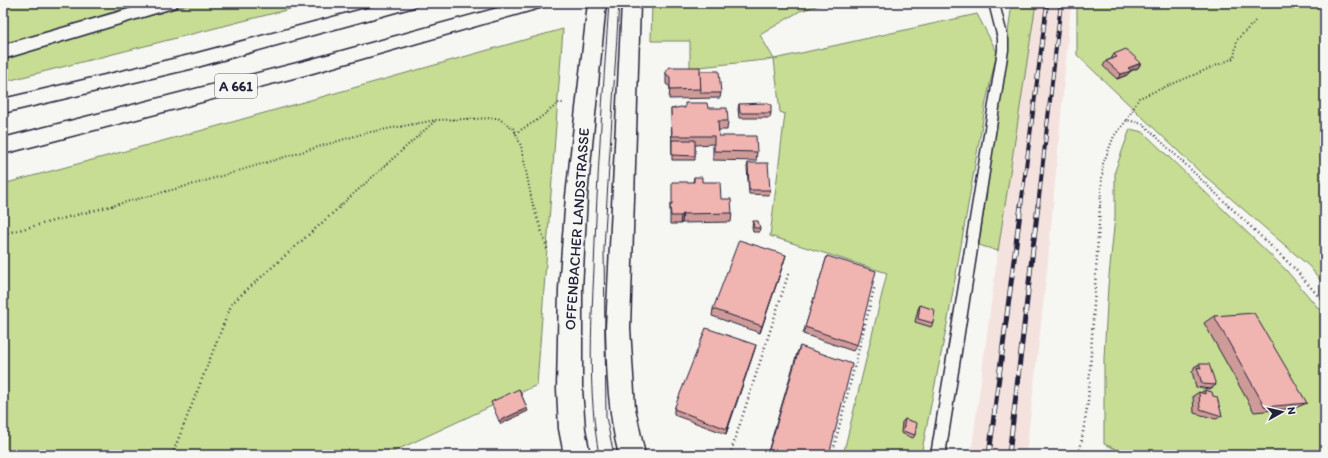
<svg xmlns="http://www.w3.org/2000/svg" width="1328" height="458" font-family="Itim,sans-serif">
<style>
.built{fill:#f4e2de}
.green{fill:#c6dd93;stroke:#748067}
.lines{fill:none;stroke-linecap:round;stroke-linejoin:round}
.lane-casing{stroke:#22223b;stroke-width:3}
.street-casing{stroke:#22223b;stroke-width:3}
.secondary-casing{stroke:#22223b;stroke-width:3}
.highway-casing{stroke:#22223b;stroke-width:3}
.path-far1{stroke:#22223b;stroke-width:2;stroke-dasharray:1 2.5;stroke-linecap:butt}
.path{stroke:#22223b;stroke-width:2.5;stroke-dasharray:1 3.5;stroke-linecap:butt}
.lane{fill:#f6f6f2;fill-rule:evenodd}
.street{fill:#f6f6f2;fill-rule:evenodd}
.secondary{fill:#f6f6f2;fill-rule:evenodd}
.highway{fill:#f6f6f2;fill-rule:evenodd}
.tram{stroke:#22223b;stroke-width:1}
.rail-far1-casing{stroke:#22223b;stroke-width:4}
.rail-casing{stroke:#22223b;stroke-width:5}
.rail-far1{stroke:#f6f6f2;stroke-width:2.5;stroke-dasharray:8;stroke-linecap:butt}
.rail{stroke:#f6f6f2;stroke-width:3.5;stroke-dasharray:10;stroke-linecap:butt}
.wall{fill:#ce9b98;stroke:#22223b}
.shaded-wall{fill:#a87e7c;stroke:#22223b}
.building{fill:#f0b4b1;stroke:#22223b}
.labels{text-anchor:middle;stroke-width:3;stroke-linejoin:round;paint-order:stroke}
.shield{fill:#f6f6f2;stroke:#626272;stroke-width:1}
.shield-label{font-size:14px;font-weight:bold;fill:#22223b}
.street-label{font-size:15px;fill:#22223b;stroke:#f6f6f2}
</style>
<rect width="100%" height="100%" fill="#f6f6f2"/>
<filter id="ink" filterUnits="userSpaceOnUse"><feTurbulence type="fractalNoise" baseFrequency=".025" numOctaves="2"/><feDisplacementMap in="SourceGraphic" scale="8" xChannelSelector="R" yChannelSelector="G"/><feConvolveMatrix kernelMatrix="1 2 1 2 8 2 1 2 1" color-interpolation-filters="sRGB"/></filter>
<g filter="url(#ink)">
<path class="built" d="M1036,3H1071L1048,261L1026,455H971L998,251Z"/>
<g class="green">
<path d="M3,3H141L3,47Z"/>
<path d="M194,3H314L3,82V57Z"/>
<path d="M652,3H825L800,11L760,35L774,59L977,14L997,52L986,102L949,314L921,455H843L887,273L770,236L785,114L780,112L774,59L690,68V41H651Z"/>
<path d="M1012,3H1036L998,251L979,245Z"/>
<path d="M1077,3H1325V286L1309,266L1199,171L1077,55Z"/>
<path d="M563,29L537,385L386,455H3V184L218,126Z"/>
<path d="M1130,129L1143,132L1286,270L1325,316V455H1130L1104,444V358L1108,286L1115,217V171Z"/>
</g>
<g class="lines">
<defs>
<path id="lane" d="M995,4L1000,7L1008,39V50L945,455H931L998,50V39L990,7Z"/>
<path id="street" d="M150,3H179L176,7L3,59V45Z"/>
<g id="secondary">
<path d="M588,3H606L587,196L582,289V389L585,429L590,455H564L559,429L557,389L559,289L566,196Z"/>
<path d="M622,3H640L630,328L635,408L645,455H619C608,413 607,371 606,328Z"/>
</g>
<g id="highway">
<path d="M386,3H417L414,7L190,69L3,113V99L190,55Z"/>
<path d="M516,3H546L543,7L309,74L3,154V138L309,60Z"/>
</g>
</defs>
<use href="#lane" class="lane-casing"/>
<use href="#street" class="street-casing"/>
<use href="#secondary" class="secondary-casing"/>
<use href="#highway" class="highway-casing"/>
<g class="path-far1">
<path d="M1127,120L1139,98L1234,58L1237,40L1256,20"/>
<path d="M515,133L536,121L559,103H563"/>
<path d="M111,206L198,183L365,133L436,120L498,118L514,129L521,146L533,206"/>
<path d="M340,206L436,120"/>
<path d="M1100,206L1103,164L1114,136L1127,120L1143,124L1229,206"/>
</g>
<g class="path">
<path d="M533,205L547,248H549"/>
<path d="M1228,205L1295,269L1325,304"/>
<path d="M3,234L115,205"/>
<path d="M1080,450L1088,402L1100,205"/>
<path d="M172,455L232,303L342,205"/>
<path d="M730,455L789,272"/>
<path d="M832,455L875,285"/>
<path d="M1080,455V450L1088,455"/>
</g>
<use href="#lane" class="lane"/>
<use href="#street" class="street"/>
<use href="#secondary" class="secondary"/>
<use href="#highway" class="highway"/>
<g class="tram">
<path d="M599,455C588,393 591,331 594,268C597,180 603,91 609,3"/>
<path d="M614,455L606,417L604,248L619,3"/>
</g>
<defs>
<g id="rail-far1">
<path d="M1021,206L1047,3"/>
<path d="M1038,206L1061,3"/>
</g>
<g id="rail">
<path d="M989,455L1021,205"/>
<path d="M1009,455L1038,205"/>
</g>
</defs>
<use href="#rail-far1" class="rail-far1-casing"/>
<use href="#rail" class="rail-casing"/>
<use href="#rail-far1" class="rail-far1"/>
<use href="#rail" class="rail"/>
</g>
<g class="wall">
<path d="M1114,54L1141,63L1138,68L1131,71L1127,75L1117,79L1103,66L1106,61L1111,59Z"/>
<path d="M666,70L700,71L721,93L720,98L669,99L670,87L666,84Z"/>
<path d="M739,104L771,113L770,118H739L738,109Z"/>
<path d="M685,108H708L728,121L727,130H718L719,136L757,152L756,161L713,160V144L695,145V160H672L671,109Z"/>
<path d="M748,163L770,190L769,195L749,194L747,167Z"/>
<path d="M694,177L702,182L721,199L732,213L731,222L682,223L680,224H670V205H672L693,182Z"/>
<path d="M753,221L760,228L759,232H753L752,226Z"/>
<path d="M786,255L760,333L712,316L713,309Z"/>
<path d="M827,256L857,345L853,351L803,334Z"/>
<path d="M920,305L933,323L931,327L915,322L918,309Z"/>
<path d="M1214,316L1307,403L1295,408L1254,412L1204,323Z"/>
<path d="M756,345L726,434L674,415V409Z"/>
<path d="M800,346L829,455H767L797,353Z"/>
<path d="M1199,364L1216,385L1210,389L1196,387L1192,371L1194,369V367Z"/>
<path d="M1205,390L1213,396L1222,416L1216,419L1194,413L1193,396L1199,392L1200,393Z"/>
<path d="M905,419L915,435L913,438L901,433L902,422Z"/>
</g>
<g class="shaded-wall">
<path d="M1141,63L1138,68L1127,72L1131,71L1127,75L1117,79L1121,74L1128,68Z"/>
<path d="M683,214L682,223L680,224L681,216Z"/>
<path d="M786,255L784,262L760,333L762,326Z"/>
<path d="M756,345L754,352L726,434L727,429Z"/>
<path d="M519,389L528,411L501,424L499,421Z"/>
</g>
<g class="building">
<path d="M1126,49L1141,63L1128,68L1131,71L1121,74L1106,61L1117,57L1114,54Z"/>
<path d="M670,67H700L701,89L670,90V77L666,74V70Z"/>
<path d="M700,71H719L721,93H701Z"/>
<path d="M685,103H707L708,108H727L728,121H718L719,136H756L757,152L714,151V136H672L671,109L681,107L685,108Z"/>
<path d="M765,103L771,105V113H740L739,104Z"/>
<path d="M672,140H695V156L672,155Z"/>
<path d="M748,163H768L770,190H749Z"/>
<path d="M694,177H702V182H720L721,199H731L732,213L683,214L681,216H671L670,205H672V182H694Z"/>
<path d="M753,221H758L760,228H754Z"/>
<path d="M739,240L786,255L762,326L713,309Z"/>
<path d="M827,256L876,271L857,345L805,327Z"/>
<path d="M920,305L935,310L933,323L918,319Z"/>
<path d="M1254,313L1307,403L1265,407L1214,316Z"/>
<path d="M706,328L756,345L727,429L674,409Z"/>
<path d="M800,346L852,364L829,455H773L768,453Z"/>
<path d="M1199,364H1209L1216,385L1202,384L1197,367L1201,368Z"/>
<path d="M519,389L527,408L499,421L491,402Z"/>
<path d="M1205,390L1212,392L1213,396L1217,397L1222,416L1200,409L1199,392L1205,394Z"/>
<path d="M905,419L917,423L915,435L903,431Z"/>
</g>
</g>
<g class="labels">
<rect class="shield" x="215" y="74" width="42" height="24" rx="3"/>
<g class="shield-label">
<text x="236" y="91">A 661</text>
</g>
<g class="street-label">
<text transform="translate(577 229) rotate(-86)" y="5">OFFENBACHER LANDSTRASSE</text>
</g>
</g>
<rect width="1328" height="458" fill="none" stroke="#f6f6f2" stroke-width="16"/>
<rect x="8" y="8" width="1312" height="442" fill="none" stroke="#22223b" stroke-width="1.5" filter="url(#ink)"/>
<g transform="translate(1282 412) rotate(82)" stroke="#f6f6f2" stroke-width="3" paint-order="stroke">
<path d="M0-3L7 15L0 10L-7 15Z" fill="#22223b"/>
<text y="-6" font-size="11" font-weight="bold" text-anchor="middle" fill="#22223b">N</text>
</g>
</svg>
